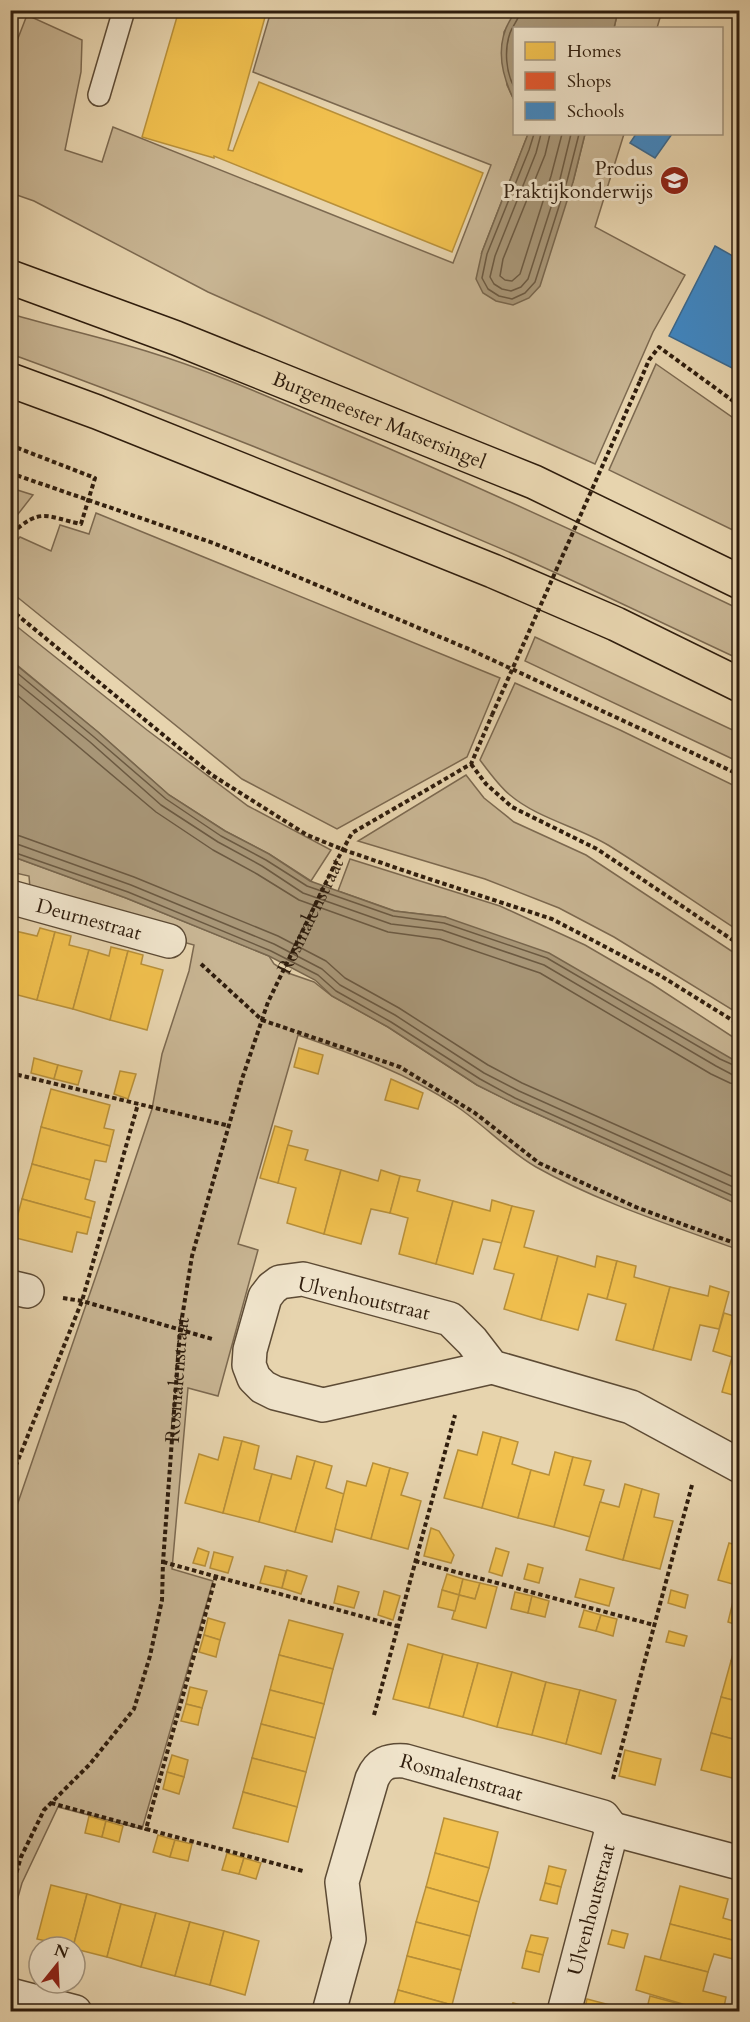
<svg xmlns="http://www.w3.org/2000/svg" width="750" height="2022" font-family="Cardo,serif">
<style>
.green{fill:#c8b593;stroke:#7c6950;stroke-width:1.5}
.water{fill:#a89677;stroke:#78664d;stroke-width:1.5}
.homes{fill:#f2c14e;stroke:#b8903a;stroke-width:1.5}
.shops{fill:#e4572e;stroke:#ae4624;stroke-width:1.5}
.schools{fill:#3f88c5;stroke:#3a688e;stroke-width:1.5}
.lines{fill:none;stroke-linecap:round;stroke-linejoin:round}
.shore{stroke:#6c5a42;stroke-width:1.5}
.lane-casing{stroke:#5d4b35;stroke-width:24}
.street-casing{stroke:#5d4b35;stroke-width:36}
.primary-casing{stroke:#2f1d0d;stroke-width:36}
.path{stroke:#2f1d0d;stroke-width:4;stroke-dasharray:4.5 3;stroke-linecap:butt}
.lane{stroke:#efe3ca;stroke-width:21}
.street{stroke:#efe3ca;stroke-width:33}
.primary{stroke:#e7d4ae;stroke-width:33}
.path-bridge{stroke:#2f1d0d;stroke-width:4;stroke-dasharray:4.5 3;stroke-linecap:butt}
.labels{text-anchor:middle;stroke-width:6;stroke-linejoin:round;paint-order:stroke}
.poi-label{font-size:20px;fill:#2f1d0d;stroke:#efe3ca;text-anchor:end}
.street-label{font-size:20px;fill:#2f1d0d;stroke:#efe3ca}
</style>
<rect width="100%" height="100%" fill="#e7d4ae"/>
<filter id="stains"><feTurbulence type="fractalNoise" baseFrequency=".00333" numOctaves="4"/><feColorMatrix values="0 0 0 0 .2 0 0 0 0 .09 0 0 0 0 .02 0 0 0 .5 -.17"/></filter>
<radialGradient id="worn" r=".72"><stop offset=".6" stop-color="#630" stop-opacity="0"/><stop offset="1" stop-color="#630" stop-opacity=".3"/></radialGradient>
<g class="green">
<path d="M271,11H517L504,32L507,85L514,100V134H528L482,252L573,182L585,134H624L595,227L685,275L653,332L595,464L208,292L34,201L11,193L10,59L27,15L82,40L81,72L65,150L102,162L113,127L453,263L491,165L253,72Z"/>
<path d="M618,11H662L657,28H614Z"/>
<path d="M11,314C55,327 101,337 146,351C215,372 282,403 348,431C480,487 610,547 739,609V659C668,626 597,591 525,559C356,486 184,417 11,354Z"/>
<path d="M656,364L739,422V533L609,470Z"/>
<path d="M11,488L33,495L11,523L10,488Z"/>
<path d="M96,513L500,678L467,757L337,829L242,779L11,592V547L20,537L51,551L60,525L89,534Z"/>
<path d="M10,621L147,730L248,806L331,850L311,881L269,854L225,831L169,795L98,732L11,660Z"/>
<path d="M535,637L739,733V762L525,661Z"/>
<path d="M515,683L620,730L739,788V931C696,903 653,873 608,845C578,827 537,818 510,795C499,786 489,772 480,760Z"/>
<path d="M466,775L484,798L514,822L586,855L739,956V1014L614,937L559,908L485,879L358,841Z"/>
<path d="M11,856L126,898L269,956L274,964L288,973L314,982L332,996L388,1027L477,1085L513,1103L740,1205L739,1250C671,1225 600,1203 536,1167C508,1151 483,1124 456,1106C407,1073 353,1054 298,1035L238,1244L258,1250L218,1396L188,1388L172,1569L213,1581L142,1829L58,1807L22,1883L11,1922V1523L99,1267L152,1109L162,1054L189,971L194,945L31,900L29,876L11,872Z"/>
<path d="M350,859L500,906L585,945L652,984L739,1041V1063L445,917L395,911L338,891Z"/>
</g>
<g class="water">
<path d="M517,10H618V11L614,28H514V100C499,70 494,38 517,10Z"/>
<path d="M528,134H585L573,182L540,286L529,298L513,305L496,301L483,293L476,279L482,252Z"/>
<path d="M10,660L98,732L169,795L225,831L269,854L310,881L394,911L445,917L549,953L739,1063V1205L513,1103L477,1085L388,1027L332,996L315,980L269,956L126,898L11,856Z"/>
</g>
<g class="homes">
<path d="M179,10H267L228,150L233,151L259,82L483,173L452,252L214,156V158L142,137Z"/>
<path d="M40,928L55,932L37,1000L10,993V949L15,931L37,936Z"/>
<path d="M55,932L71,936L69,945L89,950L73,1009L37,1000Z"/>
<path d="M111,947L128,951L110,1020L73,1009L89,950L109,956Z"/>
<path d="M128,951L143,955L141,964L163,970L147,1030L110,1020Z"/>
<path d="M299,1048L323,1055L318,1074L294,1067Z"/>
<path d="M34,1058L58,1065L54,1079L31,1073Z"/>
<path d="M58,1065L82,1071L78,1085L54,1079Z"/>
<path d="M120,1071L136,1074L128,1099L114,1094Z"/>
<path d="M391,1079L423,1093L418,1109L385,1100Z"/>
<path d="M51,1089L110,1105L104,1128L114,1130L110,1146L41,1127Z"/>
<path d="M275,1126L292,1131L278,1183L260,1178Z"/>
<path d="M41,1127L110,1146L106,1162L95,1160L90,1180L32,1164Z"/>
<path d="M288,1145L308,1150L305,1160L341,1170L324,1234L287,1223L296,1188L278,1183Z"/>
<path d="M32,1164L90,1180L85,1199L95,1202L91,1218L22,1199Z"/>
<path d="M341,1170L378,1181L381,1170L400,1176L390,1213L371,1209L361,1244L324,1234Z"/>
<path d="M400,1176L420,1180L417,1191L453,1201L436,1264L399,1254L408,1218L390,1213Z"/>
<path d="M22,1199L91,1218L87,1234L77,1232L72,1252L12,1237Z"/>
<path d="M492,1200L512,1206L502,1243L483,1239L473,1274L436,1264L453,1201L490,1211Z"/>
<path d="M512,1206L534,1211L524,1247L558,1256L541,1320L504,1309L514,1274L494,1269Z"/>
<path d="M558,1256L595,1267L597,1256L617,1261L607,1299L588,1294L578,1330L541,1320Z"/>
<path d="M617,1261L636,1266L634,1277L670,1287L653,1350L616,1340L626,1304L607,1299Z"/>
<path d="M710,1286L729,1292L719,1329L700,1325L691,1360L653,1350L670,1287L708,1296Z"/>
<path d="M724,1313L740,1318V1397L722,1392L732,1357L713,1351Z"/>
<path d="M483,1432L501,1437L482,1508L444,1498L458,1450L477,1455Z"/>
<path d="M224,1437L242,1441L223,1513L185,1503L199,1454L218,1460Z"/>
<path d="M501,1437L518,1442L512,1464L531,1470L518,1518L482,1508Z"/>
<path d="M242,1441L259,1446L254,1469L272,1474L259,1522L223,1513Z"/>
<path d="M555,1452L573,1457L554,1527L518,1518L531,1470L549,1475Z"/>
<path d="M297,1456L315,1461L295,1532L259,1522L272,1474L291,1479Z"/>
<path d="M573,1457L591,1461L584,1485L604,1490L590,1537L554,1527Z"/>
<path d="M315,1461L332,1466L326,1488L344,1494L332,1542L295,1532Z"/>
<path d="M373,1463L390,1468L371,1539L335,1529L347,1481L366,1486Z"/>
<path d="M390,1468L408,1473L401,1495L421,1501L408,1549L371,1539Z"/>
<path d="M625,1484L642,1489L623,1560L586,1550L600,1502L619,1507Z"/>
<path d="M642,1489L659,1494L654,1517L673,1521L660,1569L623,1560Z"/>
<path d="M431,1528L439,1531L454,1555L451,1563L424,1556Z"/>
<path d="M729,1543L740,1546V1586L718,1580Z"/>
<path d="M198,1548L209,1552L205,1566L193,1563Z"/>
<path d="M496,1548L509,1552L502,1576L489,1572Z"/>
<path d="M214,1552L233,1557L228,1573L210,1568Z"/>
<path d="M528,1564L543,1568L539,1583L524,1579Z"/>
<path d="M265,1566L286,1571L282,1588L260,1583Z"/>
<path d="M287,1570L307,1576L301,1594L282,1588Z"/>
<path d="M447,1574L463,1579L459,1595L442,1590Z"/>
<path d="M463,1579L480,1583L475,1599L459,1595Z"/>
<path d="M580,1579L614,1588L609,1606L575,1597Z"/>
<path d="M480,1583L497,1587L486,1628L452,1619L459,1595L475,1599Z"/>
<path d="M737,1585L740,1586V1626L728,1622Z"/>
<path d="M338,1586L359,1592L354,1608L334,1603Z"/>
<path d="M442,1590L459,1595L455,1611L438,1607Z"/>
<path d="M671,1590L688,1595L685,1608L668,1603Z"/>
<path d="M384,1591L400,1596L393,1620L378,1615Z"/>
<path d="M515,1592L532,1596L528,1613L511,1609Z"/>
<path d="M532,1596L549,1601L545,1617L528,1613Z"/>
<path d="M584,1610L601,1615L596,1631L579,1627Z"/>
<path d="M601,1615L617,1619L613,1636L596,1631Z"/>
<path d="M208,1618L225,1623L220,1640L204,1635Z"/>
<path d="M289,1620L343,1634L333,1669L279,1655Z"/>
<path d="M740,1628V1663L731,1661Z"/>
<path d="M669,1631L687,1636L684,1646L666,1642Z"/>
<path d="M204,1635L220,1640L216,1657L199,1652Z"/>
<path d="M408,1644L443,1654L429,1708L393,1699Z"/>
<path d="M443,1654L478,1663L463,1717L429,1708Z"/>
<path d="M279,1655L333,1669L324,1704L270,1690Z"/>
<path d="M731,1661L740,1663V1702L721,1697Z"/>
<path d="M478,1663L512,1672L497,1727L463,1717Z"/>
<path d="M512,1672L546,1682L532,1735L497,1727Z"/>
<path d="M546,1682L580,1690L566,1744L532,1735Z"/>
<path d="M190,1687L207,1691L202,1708L186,1704Z"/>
<path d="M270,1690L324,1704L315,1738L261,1724Z"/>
<path d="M580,1690L616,1700L601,1754L566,1744Z"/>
<path d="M721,1697L740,1702V1741L711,1733Z"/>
<path d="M186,1704L202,1708L198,1725L181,1721Z"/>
<path d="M261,1724L315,1738L306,1772L252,1758Z"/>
<path d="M711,1733L740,1741V1780L701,1770Z"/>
<path d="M625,1750L661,1759L655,1785L619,1776Z"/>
<path d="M172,1755L188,1760L184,1777L167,1772Z"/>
<path d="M252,1758L306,1772L297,1807L243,1792Z"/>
<path d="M167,1772L184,1777L179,1794L163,1789Z"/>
<path d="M243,1792L297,1807L288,1842L233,1828Z"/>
<path d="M89,1816L106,1821L102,1837L85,1833Z"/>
<path d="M444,1818L498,1832L489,1868L435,1853Z"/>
<path d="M106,1821L123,1826L119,1842L102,1837Z"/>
<path d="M158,1835L175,1840L170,1857L153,1852Z"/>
<path d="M175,1840L192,1844L188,1861L170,1857Z"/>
<path d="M227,1853L244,1858L239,1874L222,1870Z"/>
<path d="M435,1853L489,1868L479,1902L426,1887Z"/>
<path d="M244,1858L261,1863L256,1879L239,1874Z"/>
<path d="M549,1866L566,1870L561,1887L545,1883Z"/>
<path d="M545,1883L561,1887L557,1904L540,1900Z"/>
<path d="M51,1885L87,1894L73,1947L37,1939Z"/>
<path d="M680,1886L728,1899L723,1918L740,1923V1942L670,1924Z"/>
<path d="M426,1887L479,1902L470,1936L416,1922Z"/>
<path d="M87,1894L121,1904L107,1957L75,1949V1947H73Z"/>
<path d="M121,1904L156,1913L141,1967L107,1957Z"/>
<path d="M156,1913L190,1922L175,1976L141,1967Z"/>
<path d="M190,1922L224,1931L210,1985L175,1976Z"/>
<path d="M416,1922L470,1936L461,1970L407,1956Z"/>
<path d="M670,1924L740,1942L737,1960L714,1954L708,1972L660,1960Z"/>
<path d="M612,1930L628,1934L624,1948L608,1944Z"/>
<path d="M224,1931L259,1941L245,1995L210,1985Z"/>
<path d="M531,1935L548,1938L543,1955L526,1951Z"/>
<path d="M526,1951L543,1955L539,1972L522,1968Z"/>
<path d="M407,1956L461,1970L452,2005L398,1990Z"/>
<path d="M645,1956L708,1972L703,1991L726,1997L723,2012H709L636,1990Z"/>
<path d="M398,1990L452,2005L450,2012H392Z"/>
<path d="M650,1996L709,2012H646Z"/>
<path d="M587,1999L610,2005L608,2012H584Z"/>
<path d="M513,2003L529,2007L528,2012H510Z"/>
</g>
<path class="shops" d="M10,10H17L10,33Z"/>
<g class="schools">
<path d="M636,134H672L655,158L630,143Z"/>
<path d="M715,246L740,260V372L669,336Z"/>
</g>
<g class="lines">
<g class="shore">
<path d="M514,87C506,72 504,50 510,33C513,25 519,19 521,10"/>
<path d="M534,134L529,150L487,254L482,278L488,289L499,296L512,299L525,293L535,282L567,181L579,134"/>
<path d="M541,134L536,153L495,256L490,277L494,284L502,289L511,291L521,287L528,279L560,179L571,134"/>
<path d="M550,134L545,155L503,259L500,276L505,280L512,281L520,274L551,176L562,134"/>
<path d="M10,667L94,737L166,799L221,836L266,860L307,886L393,916L444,923L547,958L720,1059L740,1068"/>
<path d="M10,677L90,742L161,805L218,842L262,866L303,893L391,924L442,930L544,965L716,1066L733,1075L740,1076"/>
<path d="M10,689L156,812L213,850L257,874L299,900L388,932L440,939L540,973L711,1074L730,1083L740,1085"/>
<path d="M10,834L20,836L134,877L278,936L326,961L345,978L399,1008L488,1065L522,1083L740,1180"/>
<path d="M10,843L17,844L131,885L274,944L322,969L340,985L395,1015L484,1073L519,1091L740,1190"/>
<path d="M10,851L128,892L271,951L318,975L336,991L391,1022L480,1079L515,1098L740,1199"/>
</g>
<defs>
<path id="lane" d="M99,95L124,10"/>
<g id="street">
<path id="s2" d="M10,897L169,941"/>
<path d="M10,1287L27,1291"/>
<path d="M492,1367L472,1341L450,1319L303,1279L280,1282L272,1288L265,1297L250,1350L249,1365L254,1378L263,1387L275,1393L323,1405L492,1367L631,1407L740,1466"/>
<path d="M612,1829L740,1863"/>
<path d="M10,1995L75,2012"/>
<path id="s3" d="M329,2012L349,1939L342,1882L372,1779C379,1763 388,1760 405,1761L603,1817L612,1829"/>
<path id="s4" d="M564,2012L612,1829"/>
</g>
<g id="primary">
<path id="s5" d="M10,277L176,338L534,482L740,582"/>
<path d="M10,380L97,412L493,571L616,624L740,685"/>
</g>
</defs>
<use href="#lane" class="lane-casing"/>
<use href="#street" class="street-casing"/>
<use href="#primary" class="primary-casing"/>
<g class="path">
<path d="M727,13L740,21"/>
<path d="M640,381L649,360L659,347L740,406"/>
<path d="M10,445L95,478L81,524C44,516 41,507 10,535"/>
<path d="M10,473L213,543L279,569L471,650L740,775"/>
<path d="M10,609L212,775L307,835L344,850L417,875L552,919L661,976L740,1025"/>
<path d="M471,764L486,784L512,807L597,849L740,945"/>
<path d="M201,964L262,1020L400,1067L475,1113L539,1163L638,1208L740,1245"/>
<path d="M10,1073L230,1126"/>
<path d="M63,1298L82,1301L212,1339"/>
<path d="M10,1480L82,1301L138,1104"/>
<path d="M415,1561L654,1625"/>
<path d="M163,1562L397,1626"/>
<path d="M216,1576L146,1829L303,1871"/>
<path d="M374,1715L455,1415"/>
<path d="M613,1779L692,1485"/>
<path d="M51,1803L146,1829"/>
<path id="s1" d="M10,1894L21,1857L44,1810L90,1764L134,1709L150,1656L162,1600L163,1562L180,1330L192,1256L242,1079L268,1002L336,862L352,833L471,764L492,715"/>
</g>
<use href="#lane" class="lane"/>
<use href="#street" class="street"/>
<use href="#primary" class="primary"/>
<path class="path-bridge" d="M492,715L640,381"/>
</g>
<defs>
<symbol id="school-disc" viewBox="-11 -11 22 22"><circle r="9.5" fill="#8f2418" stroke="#efe3ca"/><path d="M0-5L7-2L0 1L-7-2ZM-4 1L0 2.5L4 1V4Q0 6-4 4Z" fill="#fff"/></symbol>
</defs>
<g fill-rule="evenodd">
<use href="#school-disc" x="658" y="164" width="33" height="33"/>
</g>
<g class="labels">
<g class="poi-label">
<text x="653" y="175">Produs<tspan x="653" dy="23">Praktijkonderwijs</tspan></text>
</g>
<g class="street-label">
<text dy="7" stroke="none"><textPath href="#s5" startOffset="396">Burgemeester Matsersingel</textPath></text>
<text dy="7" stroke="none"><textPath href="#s1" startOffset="1046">Rosmalenstraat</textPath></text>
<text dy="7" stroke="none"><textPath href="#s2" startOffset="82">Deurnestraat</textPath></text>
<text transform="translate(364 1298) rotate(13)" y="7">Ulvenhoutstraat</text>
<text dy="7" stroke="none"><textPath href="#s1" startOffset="560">Rosmalenstraat</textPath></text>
<text dy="7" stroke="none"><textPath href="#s3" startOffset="340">Rosmalenstraat</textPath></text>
<text dy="7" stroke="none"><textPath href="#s4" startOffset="106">Ulvenhoutstraat</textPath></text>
</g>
</g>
<rect width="750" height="2022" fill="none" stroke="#e7d4ae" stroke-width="36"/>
<rect x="12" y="12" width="726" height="1998" fill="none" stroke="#2f1d0d" stroke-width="3"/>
<rect x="18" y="18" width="714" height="1986" fill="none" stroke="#2f1d0d" stroke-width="1.5"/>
<rect x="513" y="27" width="210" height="108" fill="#efe3ca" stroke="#a2947e" stroke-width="1.5"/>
<rect x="525" y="42" width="30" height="18" fill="#f2c14e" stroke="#a2947e" stroke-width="1.5"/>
<text x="567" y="57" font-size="18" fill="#2f1d0d">Homes</text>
<rect x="525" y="72" width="30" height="18" fill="#e4572e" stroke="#a2947e" stroke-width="1.5"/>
<text x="567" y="87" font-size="18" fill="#2f1d0d">Shops</text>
<rect x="525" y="102" width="30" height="18" fill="#3f88c5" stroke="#a2947e" stroke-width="1.5"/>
<text x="567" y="117" font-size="18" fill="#2f1d0d">Schools</text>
<g transform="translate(57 1965) rotate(18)"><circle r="28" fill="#efe3ca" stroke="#a2947e" stroke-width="1.5"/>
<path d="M0-4.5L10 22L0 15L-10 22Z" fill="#8f2418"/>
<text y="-9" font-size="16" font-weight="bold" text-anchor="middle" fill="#2f1d0d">N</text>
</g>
<rect width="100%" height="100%" filter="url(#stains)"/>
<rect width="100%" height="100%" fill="url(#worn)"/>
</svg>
